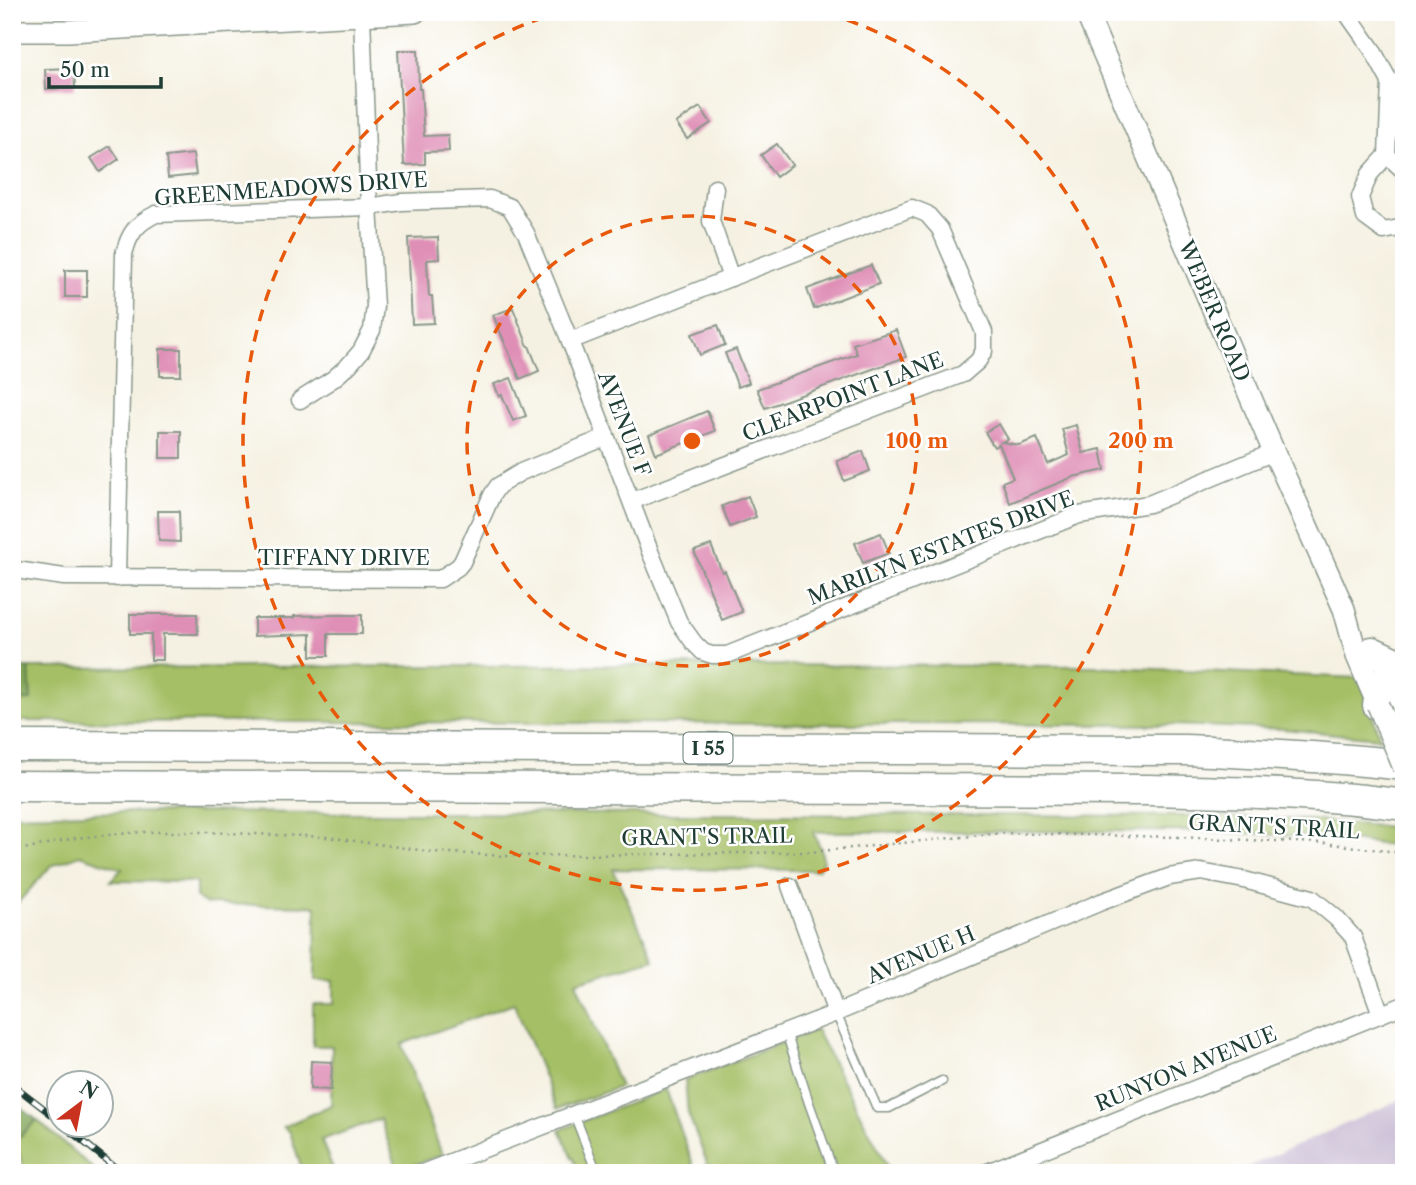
<svg xmlns="http://www.w3.org/2000/svg" width="1416" height="1185" font-family="'Libre Caslon Text',serif">
<style>
.industrial{fill:#cbbfd6}
.green{fill:#a4bf65;stroke:#627e4c;stroke-width:2}
.forest{fill:#83a65a;stroke:#517247;stroke-width:2}
.building{fill:#df8eb6}
.lines{fill:none;stroke-linecap:round;stroke-linejoin:round}
.service-casing{stroke:#8a978b;stroke-width:11}
.minor-casing{stroke:#8a978b;stroke-width:19}
.tertiary-casing{stroke:#8a978b;stroke-width:24}
.motorway-casing{stroke:#8a978b;stroke-width:33}
.path{stroke:#8a978b;stroke-width:2.5;stroke-dasharray:2 5;stroke-linecap:butt}
.service{stroke:#fff;stroke-width:8}
.minor{stroke:#fff;stroke-width:16}
.tertiary{stroke:#fff;stroke-width:21}
.motorway{stroke:#fff;stroke-width:30}
.rail-casing{stroke:#1f3d34;stroke-width:7}
.rail{stroke:#fff;stroke-width:4.5;stroke-dasharray:13;stroke-linecap:butt}
.tertiary-bridge-casing{stroke:#8a978b;stroke-width:24;stroke-linecap:butt}
.tertiary-bridge{stroke:#fff;stroke-width:21}
.ring{fill:none;stroke:#e8590c;stroke-width:3.5;stroke-dasharray:12 9}
.labels{text-anchor:middle;stroke-width:5;stroke-linejoin:round;paint-order:stroke}
.shield{fill:#fff;stroke:#627771;stroke-width:2}
.shield-label{font-size:19px;font-weight:bold;fill:#1f3d34}
.street-label{font-size:21px;fill:#1f3d34;stroke:#fff}
.centre{fill:#e8590c;stroke:#fff;stroke-width:3.5}
.ring-label{font-size:21px;text-anchor:middle;font-weight:bold;fill:#e8590c;stroke:#fff;stroke-width:5;stroke-linejoin:round;paint-order:stroke}
</style>
<rect width="100%" height="100%" fill="#fff"/>
<filter id="ink" filterUnits="userSpaceOnUse"><feTurbulence type="fractalNoise" baseFrequency=".0143" numOctaves="2"/><feDisplacementMap in="SourceGraphic" scale="14" xChannelSelector="R" yChannelSelector="G"/><feConvolveMatrix kernelMatrix="1 2 1 2 8 2 1 2 1" color-interpolation-filters="sRGB"/></filter>
<filter id="wash" filterUnits="userSpaceOnUse"><feTurbulence type="fractalNoise" baseFrequency=".00686" numOctaves="4" result="noise"/><feDisplacementMap in="SourceGraphic" scale="28" xChannelSelector="R" yChannelSelector="G"/><feGaussianBlur stdDeviation="1.57" result="paint"/><feColorMatrix in="noise" values="0 0 0 0 0 0 0 0 0 0 0 0 0 0 0 0 0 1.4 0 .05"/><feComposite in="paint" operator="in"/></filter>
<g filter="url(#wash)">
<rect width="100%" height="100%" fill="#f5f1e2"/>
<path class="industrial" d="M1404,1098V1173H1234Z"/>
<g class="green">
<path d="M690,665L1089,666L1360,678L1380,738L1283,729L1172,725L12,721V701L31,700L29,668Z"/>
<path d="M129,812L1206,816L1310,820L1404,828V847L1335,838L1199,831L813,832L821,849L823,861L818,870L613,869L654,959L576,982L620,1087L557,1109L514,1003L402,1044L442,1155L398,1170L380,1119L321,1140L335,1173H303L290,1132L283,1127L331,1105L332,1046H313V1004H334V981H315L316,906L206,904L196,897V882L110,881L122,869L80,855L51,866L14,907L12,912V815Z"/>
<path d="M816,1030L891,1173H711L688,1113L685,1080Z"/>
<path d="M666,1089L696,1173H580L560,1130Z"/>
<path d="M37,1120L98,1173H25L15,1141Z"/>
</g>
<g class="forest">
<path d="M12,668H29L31,700L12,701Z"/>
<path d="M12,1101L37,1120L15,1141L12,1139Z"/>
</g>
<g id="blocks">
<g class="building">
<path d="M398,50H418L419,89H421L424,136L448,135L449,151L425,152V164L404,165Z"/>
<path d="M74,68L75,88L46,89L45,69Z"/>
<path d="M700,107L711,123L687,139L676,123Z"/>
<path d="M777,144L792,165L776,177L761,155Z"/>
<path d="M110,146L119,159L100,172L91,158Z"/>
<path d="M193,154L196,175L168,178L166,157Z"/>
<path d="M438,237L439,259L427,260L429,296H432L434,323L412,324L408,238Z"/>
<path d="M871,265L879,284L814,309L807,289Z"/>
<rect x="65" y="270" width="22" height="27"/>
<path d="M513,308L528,346H529L539,371L520,379L493,315Z"/>
<path d="M718,325L725,345L700,355L692,334Z"/>
<path d="M896,330L906,357L765,408L757,389L857,354L853,344Z"/>
<rect x="160" y="349" width="21" height="27"/>
<path d="M736,349L749,383L738,387L725,353Z"/>
<path d="M511,378L526,416L513,421L502,395L499,396L494,384Z"/>
<path d="M707,411L715,431L656,454L649,435Z"/>
<path d="M999,424L1008,439L1002,442L1019,445L1037,438L1048,464L1069,455L1062,429L1076,425L1083,453L1101,449L1105,470L1073,477L1010,503L1002,482L1013,478L999,444L994,447L985,432Z"/>
<rect x="160" y="431" width="21" height="27"/>
<path d="M863,451L870,471L844,481L837,461Z"/>
<path d="M748,496L756,517L730,527L722,506Z"/>
<path d="M158,511H179L180,542L159,541Z"/>
<path d="M881,533L889,553L863,563L855,543Z"/>
<path d="M711,545L722,572L725,571L742,612L722,620L694,551Z"/>
<path d="M130,614H197L198,634H163V660H151V634H130Z"/>
<path d="M336,615H362V634H328V656H311V634L254,636V618H294V616Z"/>
<path d="M311,1061L332,1062L331,1090L310,1089Z"/>
</g>
</g>
</g>
<g filter="url(#ink)">
<use href="#blocks" fill-opacity="0" stroke="#8a978b" stroke-width="2"/>
<g class="lines">
<defs>
<g id="service">
<path d="M836,1013L877,1108H889L942,1081"/>
<path d="M786,1032L809,1103L834,1173"/>
<path d="M574,1114L597,1173"/>
</g>
<g id="minor">
<path d="M1346,12L1372,49L1390,82L1387,155L1370,174L1360,197L1365,217L1384,231L1404,227"/>
<path d="M1387,155L1404,171"/>
<path d="M715,188L711,221L731,278"/>
<path d="M570,341L758,267L912,208L927,214L940,229L984,332V351L978,361L963,374L632,501"/>
<path d="M300,400L333,379L349,365L361,351L372,330L375,306L369,207L362,15"/>
<path d="M16,570L64,577L440,579L458,567L462,562L492,495L498,486L521,472L606,437"/>
<path d="M117,578L124,254C129,233 137,223 156,214L369,207L401,202L490,199L510,207L526,233L570,341L651,554L679,622L694,643L703,652L712,655H727L1079,515L1149,504L1274,452"/>
<path d="M790,886L836,1013"/>
<path d="M422,1173L836,1013L1101,902L1169,877L1201,872L1244,880L1312,898L1336,918L1353,937L1381,1014"/>
<path d="M985,1173L1404,1005"/>
</g>
<g id="tertiary">
<path d="M1086,12L1274,452L1344,609L1357,656L1378,705"/>
<path d="M12,31H68L415,12"/>
<path d="M1383,677L1404,726"/>
</g>
<g id="motorway">
<path d="M1372,652L1404,667"/>
<path d="M1378,705C1383,689 1389,684 1404,678"/>
<path d="M12,746L1186,750C1259,753 1331,757 1404,765"/>
<path d="M12,786L1149,790C1234,792 1320,793 1404,805"/>
</g>
</defs>
<use href="#service" class="service-casing"/>
<use href="#minor" class="minor-casing"/>
<use href="#tertiary" class="tertiary-casing"/>
<use href="#motorway" class="motorway-casing"/>
<path class="path" d="M12,849L19,850L75,838L141,832H206L327,837L433,852L506,856L811,852L1002,833L1177,837L1323,843L1404,853"/>
<use href="#service" class="service"/>
<use href="#minor" class="minor"/>
<use href="#tertiary" class="tertiary"/>
<use href="#motorway" class="motorway"/>
<defs>
<g id="rail">
<path d="M12,1084L60,1121"/>
<path d="M64,1126L122,1173"/>
</g>
</defs>
<use href="#rail" class="rail-casing"/>
<use href="#rail" class="rail"/>
<defs>
<path id="tertiary-bridge" d="M1378,705L1404,768"/>
</defs>
<use href="#tertiary-bridge" class="tertiary-bridge-casing"/>
<use href="#tertiary-bridge" class="tertiary-bridge"/>
</g>
</g>
<g class="ring">
<circle cx="692" cy="441" r="225"/>
<path d="M827 13A449 449 0 1 1 557 13"/>
</g>
<g class="labels">
<rect class="shield" x="683.5" y="732.5" width="49" height="31" rx="5"/>
<g class="shield-label">
<text x="708" y="755">I 55</text>
</g>
<g class="street-label">
<text transform="translate(291 189) rotate(-4)" y="7">GREENMEADOWS DRIVE</text>
<text transform="translate(1214 311) rotate(67)" y="7">WEBER ROAD</text>
<text transform="translate(843 397) rotate(-21)" y="7">CLEARPOINT LANE</text>
<text transform="translate(624 424) rotate(69)" y="7">AVENUE F</text>
<text transform="translate(941 548) rotate(-21)" y="7">MARILYN ESTATES DRIVE</text>
<text x="344" y="565">TIFFANY DRIVE</text>
<text transform="translate(1274 827) rotate(3)" y="7">GRANT'S TRAIL</text>
<text transform="translate(707 837) rotate(-1)" y="7">GRANT'S TRAIL</text>
<text transform="translate(921 955) rotate(-23)" y="7">AVENUE H</text>
<text transform="translate(1186 1069) rotate(-22)" y="7">RUNYON AVENUE</text>
</g>
</g>
<circle cx="692" cy="441" r="10" class="centre"/>
<g class="ring-label">
<text x="917" y="448">100 m</text>
<text x="1141" y="448">200 m</text>
</g>
<rect width="1416" height="1185" fill="none" stroke="#fff" stroke-width="42"/>
<g transform="translate(80 1104) rotate(32)"><circle r="33" fill="#ffffff" stroke="#a5b1ae" stroke-width="2"/>
<path d="M0-5L12 26L0 18L-12 26Z" fill="#c8321e"/>
<text y="-10" font-size="19" font-weight="bold" text-anchor="middle" fill="#1f3d34">N</text>
</g>
<path d="M49 77v10h112v-10" fill="none" stroke="#1f3d34" stroke-width="3.5"/>
<text x="60" y="77" font-size="21" fill="#1f3d34" stroke="#ffffff" stroke-width="5" paint-order="stroke">50 m</text>
</svg>
